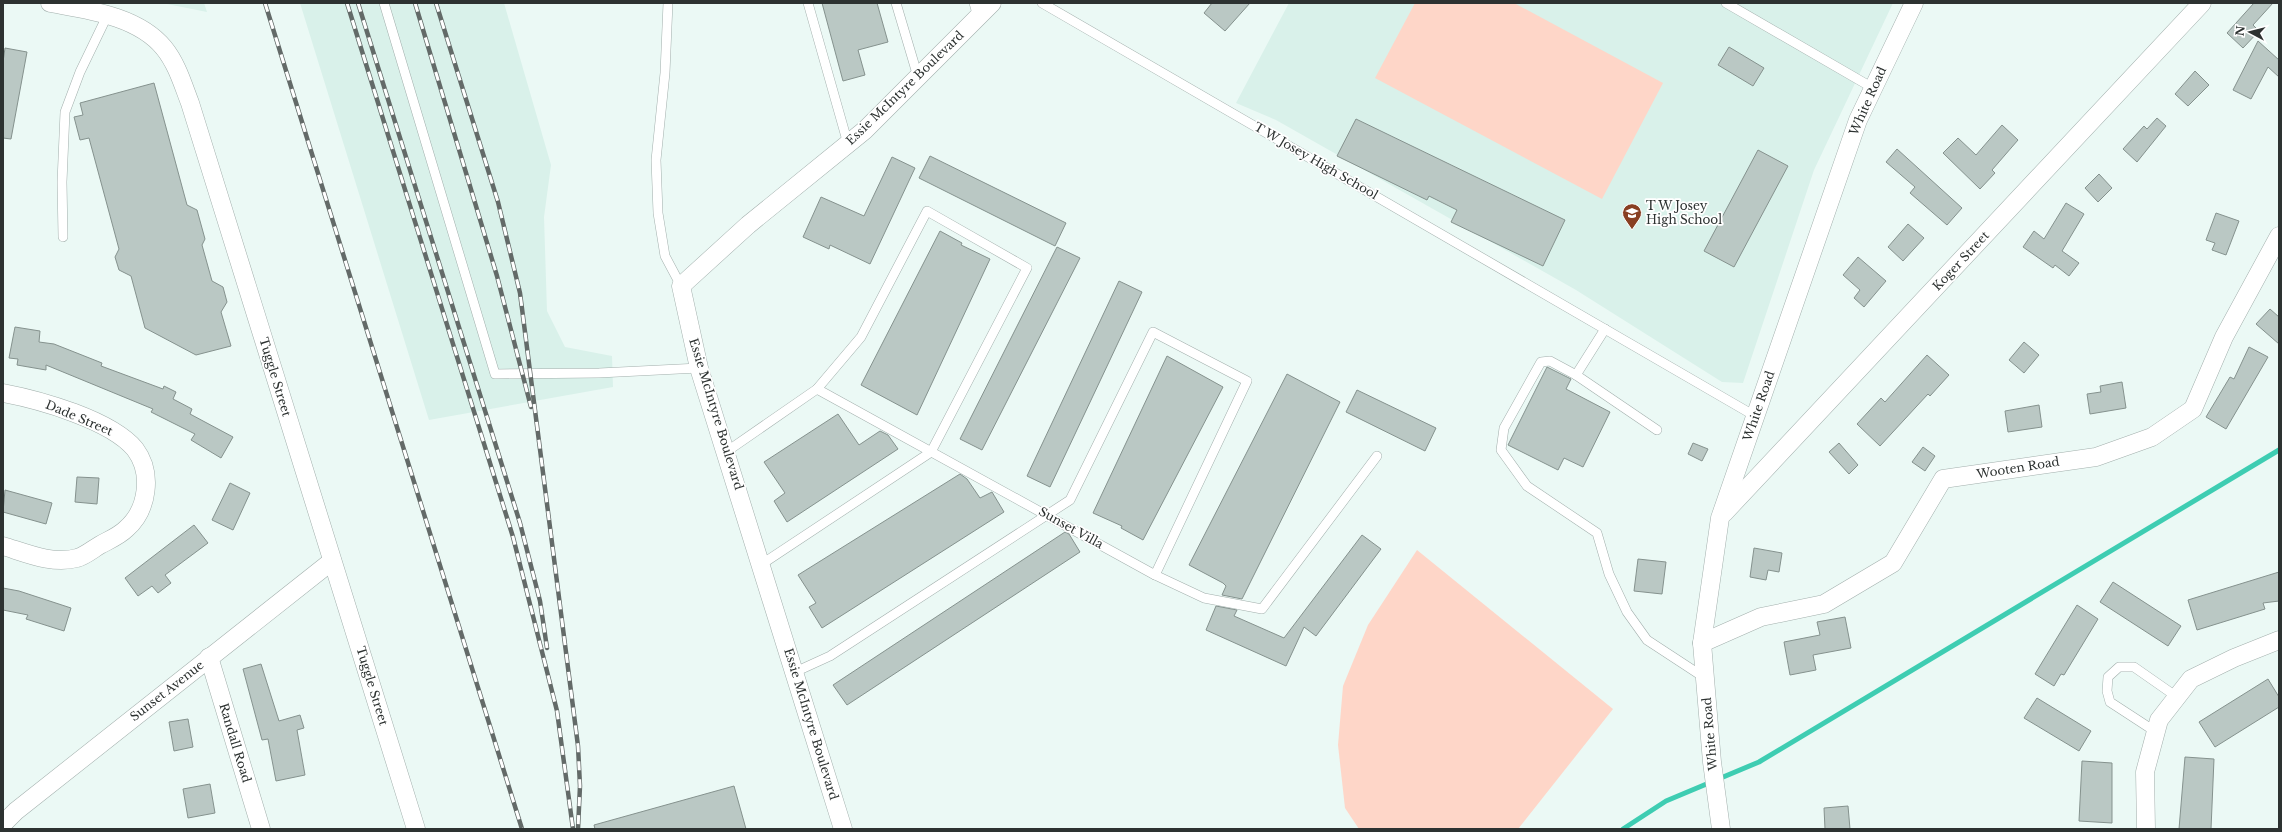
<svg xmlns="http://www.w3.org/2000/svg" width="2282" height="832" font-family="'Libre Baskerville',serif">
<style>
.built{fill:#d9f1ea}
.green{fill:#fed6c8}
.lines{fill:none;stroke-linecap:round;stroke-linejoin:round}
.stream{stroke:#3ecdb2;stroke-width:5}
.building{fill:#bac8c4;stroke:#85928e}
.lane-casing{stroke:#a2afac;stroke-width:10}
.street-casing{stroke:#a2afac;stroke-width:19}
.lane{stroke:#fff;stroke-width:9}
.street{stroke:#fff;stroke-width:18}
.rail-casing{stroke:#636a68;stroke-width:4.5}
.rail{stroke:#fff;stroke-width:3;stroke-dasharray:9;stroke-linecap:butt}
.labels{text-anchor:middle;stroke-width:3.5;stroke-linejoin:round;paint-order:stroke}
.street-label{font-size:12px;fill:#2d3231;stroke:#fff}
.poi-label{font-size:12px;fill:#2d3231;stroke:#fff;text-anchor:start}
</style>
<rect width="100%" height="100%" fill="#ebf9f5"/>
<g class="built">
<path d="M162,3H204L207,12Z"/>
<path d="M300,3H504L551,165L544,217L547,311L565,347L612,356L613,387L429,420Z"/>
<path d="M1289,3H1893L1814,170L1743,383L1722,382L1576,290L1276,120L1236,103Z"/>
</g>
<g class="green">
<path d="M1415,3H1514L1663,83L1602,199L1375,78Z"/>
<path d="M1417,550L1613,709L1518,829H1359L1345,808L1338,745L1343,686L1368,625Z"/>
</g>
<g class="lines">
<path class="stream" d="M1623,829L1666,801L1759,762L2279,450"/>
</g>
<g class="building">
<path d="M822,3H877L888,42L858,50L865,75L843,81Z"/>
<path d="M1212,3H1250L1225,31L1204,13Z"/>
<path d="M2254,3H2273L2253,25L2259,31L2243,48L2227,33Z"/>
<path d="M2258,41L2279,60V77L2268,67L2251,99L2233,90Z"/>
<path d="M1729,47L1764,68L1753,86L1718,65Z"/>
<path d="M5,48L27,52L11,139L3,138V62Z"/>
<path d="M2195,71L2209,85L2188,106L2175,94Z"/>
<path d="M154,83L187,205L197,210L205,239L202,245L212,281L223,287L227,302L221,312L231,346L196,355L145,328L131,276L119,270L115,257L119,249L89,138L80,140L74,117L83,115L80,103Z"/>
<path d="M2157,118L2166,126L2137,162L2123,149L2144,126L2147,129Z"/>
<path d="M1356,119L1565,220L1543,266L1451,222L1457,210L1429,196L1427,200L1337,156Z"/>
<path d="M2002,125L2018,140L1992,170L1995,173L1980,189L1943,153L1958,138L1976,155Z"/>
<path d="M1897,149L1962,208L1947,225L1910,193L1915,187L1886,162Z"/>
<path d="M1758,150L1788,166L1734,267L1704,251Z"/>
<path d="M930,156L1066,223L1055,246L919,178Z"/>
<path d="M892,157L915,168L870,264L830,245L829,249L803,237L821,197L864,216Z"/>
<path d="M2099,174L2112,188L2098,202L2085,188Z"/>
<path d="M2066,203L2084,214L2062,251L2079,263L2069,276L2055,265L2053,268L2023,247L2034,231L2044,239Z"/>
<path d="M2216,213L2239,221L2226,255L2212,250L2215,243L2206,240Z"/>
<path d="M1908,224L1924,238L1903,261L1888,247Z"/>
<path d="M940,231L962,243L961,245L990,259L917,415L861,385Z"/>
<path d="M1057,247L1080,258L982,450L960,439Z"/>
<path d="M1858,257L1886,281L1864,307L1854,298L1860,290L1843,275Z"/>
<path d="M1119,281L1142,292L1050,487L1027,476Z"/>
<path d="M2270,309L2279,317V344L2256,324Z"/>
<path d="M15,327L40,331L39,342L54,344L102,363L101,366L163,389L164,386L176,392L173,399L192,409L190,414L233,437L221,458L191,440L195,434L151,412L153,409L46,365V370L17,365L18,359L9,358Z"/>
<path d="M2024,342L2039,355L2024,373L2009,360Z"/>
<path d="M2249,347L2268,357L2226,429L2206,417L2230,377L2234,379Z"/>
<path d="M1927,355L1949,375L1930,396L1928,394L1880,446L1857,424L1881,398L1885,402Z"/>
<path d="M1167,356L1223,387L1143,540L1121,528L1122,526L1093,513Z"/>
<path d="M1547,367L1571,379L1566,389L1610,412L1583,467L1564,458L1558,470L1508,445Z"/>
<path d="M1287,374L1340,402L1242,599L1222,595L1226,586L1223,583L1189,565Z"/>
<path d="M2122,382L2126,408L2090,414L2087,394L2101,392L2100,386Z"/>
<path d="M1357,390L1436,428L1425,451L1346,412Z"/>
<path d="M2039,405L2042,427L2008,432L2005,411Z"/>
<path d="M838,414L859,445L880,431L888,435L898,449L787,522L774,501L785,493L764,462Z"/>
<path d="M1693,443L1708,449L1702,461L1688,454Z"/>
<path d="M1839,443L1858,465L1849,474L1829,452Z"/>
<path d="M1923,447L1935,456L1925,471L1912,462Z"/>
<path d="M960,474L967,479L980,498L992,492L1004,512L822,628L809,607L816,603L798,575Z"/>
<path d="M77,477L99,478L97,504L75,502Z"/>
<path d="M230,483L250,493L233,530L212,520Z"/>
<path d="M5,490L52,503L46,524L3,512Z"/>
<path d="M194,525L208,543L165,575L171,583L158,593L152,586L138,596L125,578Z"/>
<path d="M1065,532L1069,534L1080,552L847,705L833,685Z"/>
<path d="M1362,535L1381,549L1316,636L1304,627L1286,666L1206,630L1216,606L1237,610L1234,616L1284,638Z"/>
<path d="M1754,548L1782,553L1779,572L1768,570L1766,580L1750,577Z"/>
<path d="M1638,559L1666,562L1662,594L1634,591Z"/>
<path d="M2279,572V601L2263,603L2265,609L2197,630L2188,600Z"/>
<path d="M2113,582L2181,626L2168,646L2100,602Z"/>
<path d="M3,588L19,591L71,608L64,631L26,619L28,615L3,610Z"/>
<path d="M2077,605L2098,619L2064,675L2061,674L2054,686L2035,674Z"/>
<path d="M1845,617L1851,648L1813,655L1816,670L1790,675L1784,642L1820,635L1817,622Z"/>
<path d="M261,664L279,721L300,715L304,728L297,730L305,775L276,781L268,739L262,740L243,669Z"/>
<path d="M2268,679L2279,697V707L2215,747L2199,722Z"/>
<path d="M2037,698L2091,731L2079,751L2024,718Z"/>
<path d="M188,719L193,747L174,751L169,722Z"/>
<path d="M2185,757L2214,759L2211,829H2179Z"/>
<path d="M2082,761L2112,763V823L2079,821Z"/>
<path d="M210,784L215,813L188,818L183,789Z"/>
<path d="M734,786L746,829H595L594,825Z"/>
<path d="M1848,806L1850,829H1825L1824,808Z"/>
</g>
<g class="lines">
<defs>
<g id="lane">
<path d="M384,3L495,374L599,373L699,368"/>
<path d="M668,3L665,73L656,160L658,213L665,256L681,286"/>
<path d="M808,3L848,144"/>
<path d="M896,3L918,77"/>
<path d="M974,3L978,17"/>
<path d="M1042,3L1755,416"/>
<path d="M1726,3L1873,88"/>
<path d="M63,237L62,182L65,112L80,72L108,14"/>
<path d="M1605,329L1576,375L1550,361L1541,362L1504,428L1501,450L1527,486L1597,533L1609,574L1627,612L1647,640L1705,678"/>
<path d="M1576,375L1657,430"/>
<path d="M726,452L817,389L1155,575L1204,598L1262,609L1377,456"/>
<path d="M762,564L931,452L1027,268L927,211L861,337L817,389"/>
<path d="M795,672L830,656L1070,500L1153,332L1247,381L1155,575"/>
<path d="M2156,732L2110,702L2107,691L2108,677L2119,667H2134L2177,697"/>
</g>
<g id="street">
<path d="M50,3C88,10 138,16 164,48C177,64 183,85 190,103L416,829"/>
<path d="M3,393C40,400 111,420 135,449C153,473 148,510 126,529C119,536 109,540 100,545C93,549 85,556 77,558C53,565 26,553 3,546"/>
<path d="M1724,513L2202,3"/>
<path d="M1702,643L1761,617L1824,604L1893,563L1943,479L2096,457L2152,437L2193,409L2224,337L2279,236"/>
<path d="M209,657L261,829"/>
<path d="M3,824L16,811L332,561"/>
<path d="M843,829L699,368L681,286L748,225L865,130L992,3"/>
<path d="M1721,829L1712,762L1702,643L1720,518L1858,120L1914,3"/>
<path d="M2146,829L2145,772L2159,720L2191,679L2234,658L2279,640"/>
</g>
</defs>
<use href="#lane" class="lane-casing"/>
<use href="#street" class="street-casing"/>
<use href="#lane" class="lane"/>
<use href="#street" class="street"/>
<defs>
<g id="rail">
<path d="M265,3L522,829"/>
<path d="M347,3L513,537L557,711L573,829"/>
<path d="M358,3L520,523L540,601L547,648"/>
<path d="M415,3L497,276L531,407"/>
<path d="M436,3L498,202L520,293L578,746L580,786L578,829"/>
</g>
</defs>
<use href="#rail" class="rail-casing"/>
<use href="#rail" class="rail"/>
</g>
<defs>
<symbol id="school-pin" viewBox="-11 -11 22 30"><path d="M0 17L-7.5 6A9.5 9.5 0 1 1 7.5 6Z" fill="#883f22" stroke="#fff"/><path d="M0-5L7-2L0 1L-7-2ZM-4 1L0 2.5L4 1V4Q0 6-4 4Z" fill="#fff"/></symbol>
</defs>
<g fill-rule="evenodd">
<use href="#school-pin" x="1621" y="202" width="22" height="30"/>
</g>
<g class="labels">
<g class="street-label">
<text transform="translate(905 88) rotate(-44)" y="4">Essie McIntyre Boulevard</text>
<text transform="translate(1868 101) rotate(-66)" y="4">White Road</text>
<text transform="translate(1316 161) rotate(30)" y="4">T W Josey High School</text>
<text transform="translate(1961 261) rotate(-47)" y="4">Koger Street</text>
<text transform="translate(275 377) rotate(73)" y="4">Tuggle Street</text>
<text transform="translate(1759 406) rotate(-71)" y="4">White Road</text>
<text transform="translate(716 414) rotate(73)" y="4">Essie McIntyre Boulevard</text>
<text transform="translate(79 418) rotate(23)" y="4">Dade Street</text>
<text transform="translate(2018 468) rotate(-9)" y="4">Wooten Road</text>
<text transform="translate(1071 528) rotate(29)" y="4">Sunset Villa</text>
<text transform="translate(372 686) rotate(73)" y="4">Tuggle Street</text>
<text transform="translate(167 691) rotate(-38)" y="4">Sunset Avenue</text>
<text transform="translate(811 724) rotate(73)" y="4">Essie McIntyre Boulevard</text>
<text transform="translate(1710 734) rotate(-95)" y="4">White Road</text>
<text transform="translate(235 743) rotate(73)" y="4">Randall Road</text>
</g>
<g class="poi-label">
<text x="1646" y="210">T W Josey<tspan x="1646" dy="14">High School</tspan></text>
</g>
</g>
<rect width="2282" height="832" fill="none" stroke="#2d3231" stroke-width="8"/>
<g transform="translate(2250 32) rotate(277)" stroke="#ffffff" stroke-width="3" paint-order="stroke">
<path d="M0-3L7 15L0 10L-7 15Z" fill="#2d3231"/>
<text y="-6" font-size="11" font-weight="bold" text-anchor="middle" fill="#2d3231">N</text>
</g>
</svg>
